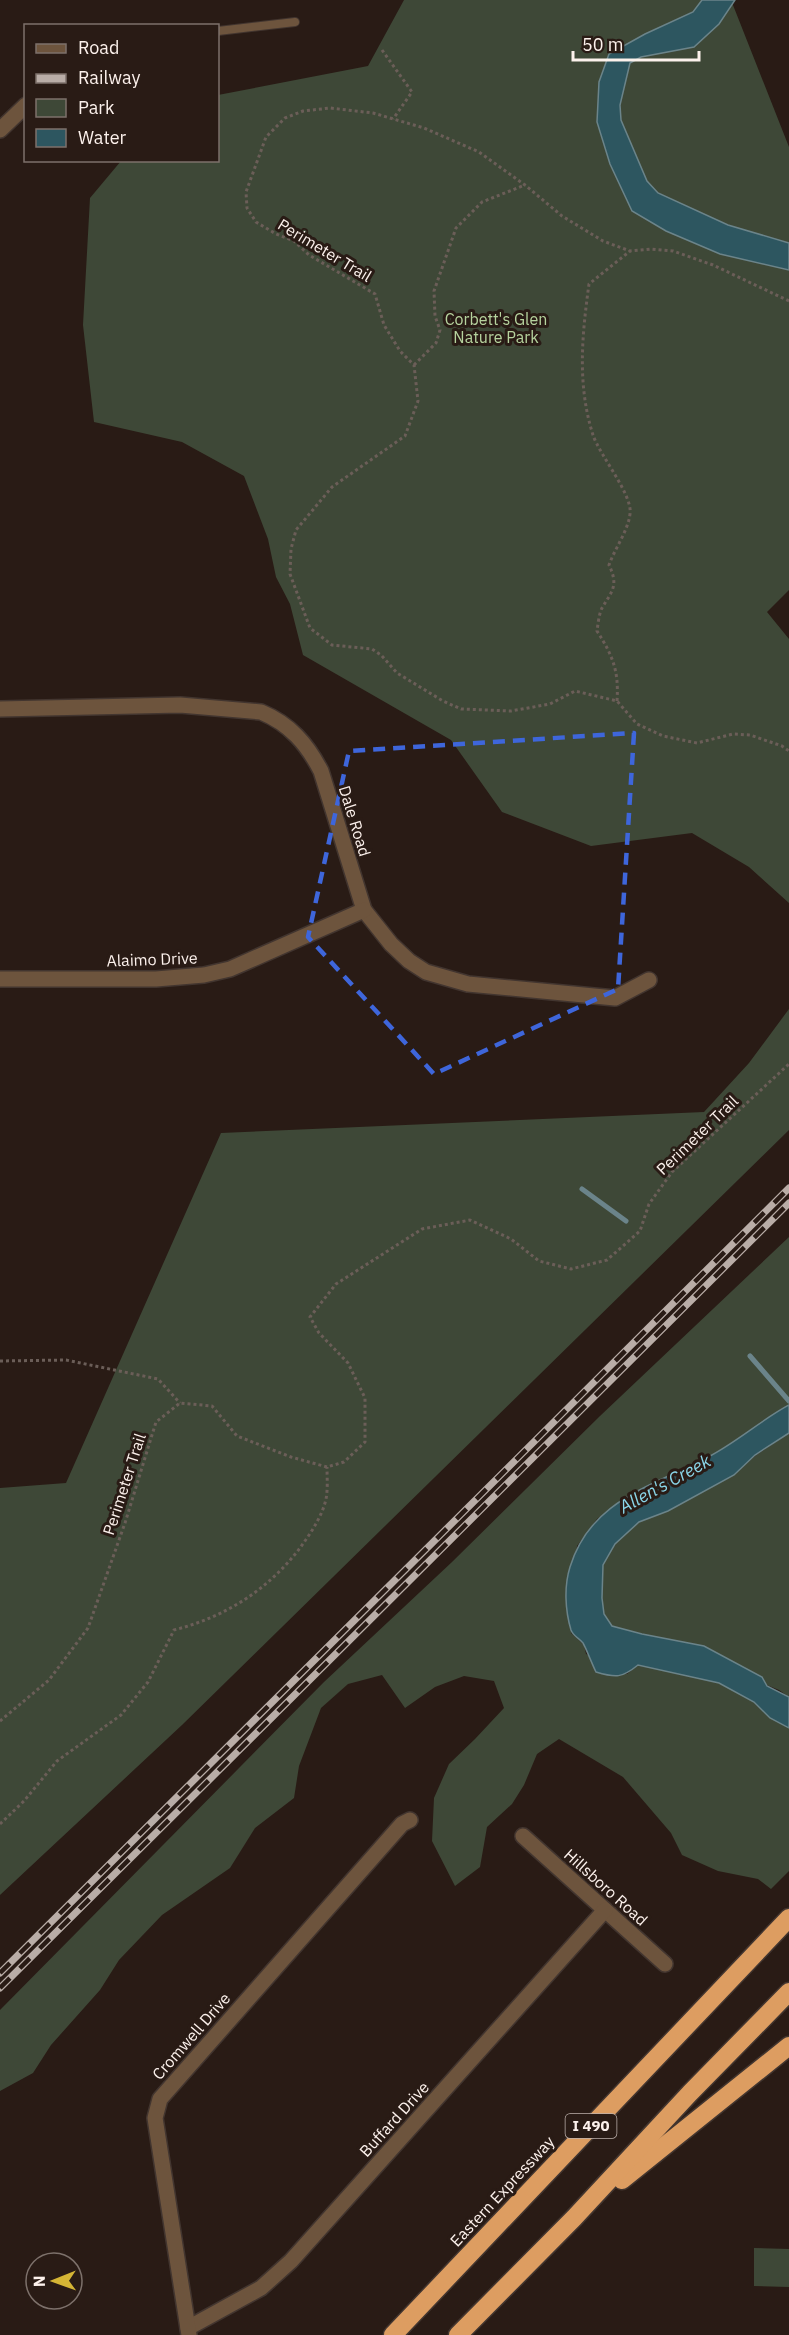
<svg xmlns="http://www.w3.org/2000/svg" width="789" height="2335" font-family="'IBM Plex Sans',sans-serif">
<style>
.green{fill:#3e4837}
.water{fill:#2d5660;stroke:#6b848a;stroke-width:1.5}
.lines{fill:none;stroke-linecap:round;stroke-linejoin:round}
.stream{stroke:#6b848a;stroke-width:5}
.lane-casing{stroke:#42352f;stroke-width:10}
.street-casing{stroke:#42352f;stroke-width:18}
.highway-casing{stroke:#42352f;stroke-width:21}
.path{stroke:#6b5e58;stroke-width:3;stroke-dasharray:3 3;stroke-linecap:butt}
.lane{stroke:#6d543d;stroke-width:8}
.street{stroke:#6d543d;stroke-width:15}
.highway{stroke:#dd9d61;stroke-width:18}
.rail-casing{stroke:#b9ada7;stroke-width:7}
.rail{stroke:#291b15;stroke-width:4.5;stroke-dasharray:14;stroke-linecap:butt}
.marked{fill:none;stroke:#3e66db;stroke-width:4.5;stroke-dasharray:12 8;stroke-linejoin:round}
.labels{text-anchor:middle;stroke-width:6;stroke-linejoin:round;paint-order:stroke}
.shield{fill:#291b15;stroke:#bdb1ac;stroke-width:1.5}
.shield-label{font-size:15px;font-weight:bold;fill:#fcf1ec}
.street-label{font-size:16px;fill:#fcf1ec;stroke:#291b15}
.park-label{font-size:16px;fill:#b6d39e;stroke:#291b15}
.water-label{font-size:18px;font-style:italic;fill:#8ad5e8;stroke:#291b15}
</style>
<rect width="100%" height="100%" fill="#291b15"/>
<g class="green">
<path d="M404,0H731L789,147V590L767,612L789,639V903L749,867L692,833L591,846L502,812L451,740L303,655L290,604L276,577L268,539L244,476L182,442L94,422L83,325L90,198L121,161L218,160V95L368,66Z"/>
<path d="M789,1009V1130L182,1725L0,1895V1488L66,1483L221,1133L704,1112L749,1063Z"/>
<path d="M789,1237V1405L711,1456L623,1499L597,1519L577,1546L571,1633L584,1645L586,1654L627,1674L638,1665L719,1683L754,1702L770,1718L789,1728V1871L771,1889L758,1879L718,1871L682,1855L671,1833L623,1777L559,1739L537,1754L524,1785L512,1804L487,1827L480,1867L455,1886L432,1841L434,1798L449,1764L475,1739L504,1708L494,1681L464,1676L435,1687L405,1708L382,1675L348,1684L321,1708L299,1766L294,1798L255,1828L230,1868L162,1915L119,1960L100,1990L51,2045L33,2073L0,2091V2010L324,1682L452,1562L600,1416Z"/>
<path d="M789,1433V1697L779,1690L642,1634L612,1626L604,1614L602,1598L603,1565L615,1544L639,1522L668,1511L734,1475L755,1456Z"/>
<path d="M754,2248L789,2249V2287L754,2286Z"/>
</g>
<g class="water">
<path d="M702,0H735L719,24L694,47L641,57L630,63L620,105L621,120L647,181L658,193L728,225L789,243V270L720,254L666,231L632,211L610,164L597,122L599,82L609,54L645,34L693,12Z"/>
<path d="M789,1405V1433L755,1455L734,1475L668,1511L639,1522L615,1544L603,1565L602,1598L604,1614L612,1626L642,1634L704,1646L762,1677L767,1686L789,1697V1728L770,1718L754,1702L719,1683L638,1665C622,1678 616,1678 596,1672C592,1664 586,1648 583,1643C579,1638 573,1636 571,1630C565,1610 564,1586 570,1567C591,1499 652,1487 708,1457C737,1442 761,1420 789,1405Z"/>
</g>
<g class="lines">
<g class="stream">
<path d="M582,1189L626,1221"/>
<path d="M750,1356L789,1401"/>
</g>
<defs>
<path id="lane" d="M218,31L295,22"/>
<g id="street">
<path d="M0,130L26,105"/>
<path d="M0,709L180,705L261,712C290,724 307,744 321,771L364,910L391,944L409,961L426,972L468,984L615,998L649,980"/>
<path d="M0,979H156L204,975L230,969L364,910"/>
<path d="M523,1836L665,1964"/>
<path d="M188,2328L261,2288L291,2261L605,1910"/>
<path d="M189,2335L155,2118L160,2099L402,1824L410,1820"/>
</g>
<g id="highway">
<path d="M622,2180L789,2046"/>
<path d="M393,2335L789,1918"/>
<path d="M458,2335L574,2218L690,2093L789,1992"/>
</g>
</defs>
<use href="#lane" class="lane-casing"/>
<use href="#street" class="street-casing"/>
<use href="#highway" class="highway-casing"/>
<g class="path">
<path d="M382,50L412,92L393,119"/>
<path d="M789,301L713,265L673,251L651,249L630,251L603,241L562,216L525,185L479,152L424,128L373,113L330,108L303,111L285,118L266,137L246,192L247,208L256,222L276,234L294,241L309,255L375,294L384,325L400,351L414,365L418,401L405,436L332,487L296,530L291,549L290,574L310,628L332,645L372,649L381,655L397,673L443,701L461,709L511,711L550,704L575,691L617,701L637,724L663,736L697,743L733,734L750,735L782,746L789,751"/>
<path d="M414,365L436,343L440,330L435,316L434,291L456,228L482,202L525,185"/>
<path d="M617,701C619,671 613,656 597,631C598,624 599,614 602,608C612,591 619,586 609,565C615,548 628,531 630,514C633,495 600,456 593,435C577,385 582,335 589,284L630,251"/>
<path d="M0,1361L66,1360L158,1379L180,1403"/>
<path d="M0,1721L49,1680L88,1628L125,1523L156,1422L180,1403L212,1406L237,1436L291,1457L327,1467L344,1462L365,1442V1398L348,1363L319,1333L310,1317L336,1284L422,1229L470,1220L511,1239L539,1261L571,1269L607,1260L640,1231L649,1204L672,1172L789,1064"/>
<path d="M0,1824L24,1801L57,1761L121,1715L148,1682L174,1630C225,1617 268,1590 300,1548C310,1534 322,1517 326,1499C328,1489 327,1477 327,1467"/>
</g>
<use href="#lane" class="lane"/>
<use href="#street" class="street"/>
<use href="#highway" class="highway"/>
<defs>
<g id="rail">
<path d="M0,1973L789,1188"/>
<path d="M0,1988L789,1203"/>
</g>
</defs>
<use href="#rail" class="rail-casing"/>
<use href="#rail" class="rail"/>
</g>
<path class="marked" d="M634,733L618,989L434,1074L308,937L349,751Z"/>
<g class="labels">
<rect class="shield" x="565.5" y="2114" width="51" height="24" rx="4.5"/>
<g class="shield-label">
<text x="591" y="2131">I 490</text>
</g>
<g class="street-label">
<text transform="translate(325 250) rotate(31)" y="6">Perimeter Trail</text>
<text transform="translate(355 821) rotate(73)" y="6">Dale Road</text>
<text transform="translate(152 959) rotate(-2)" y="6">Alaimo Drive</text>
<text transform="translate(697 1135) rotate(-44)" y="6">Perimeter Trail</text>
<text transform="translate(124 1484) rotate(-72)" y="6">Perimeter Trail</text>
<text transform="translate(606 1887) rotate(42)" y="6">Hillsboro Road</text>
<text transform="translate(191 2036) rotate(-49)" y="6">Cromwell Drive</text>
<text transform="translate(394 2119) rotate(-48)" y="6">Buffard Drive</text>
<text transform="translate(502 2191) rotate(-47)" y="6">Eastern Expressway</text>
</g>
<g class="park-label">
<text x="496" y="325">Corbett's Glen<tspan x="496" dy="18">Nature Park</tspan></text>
</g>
<g class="water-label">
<text transform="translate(665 1484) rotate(-29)" y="6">Allen's Creek</text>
</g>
</g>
<rect x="24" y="24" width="195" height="138" fill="#291b15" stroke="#7d716b" stroke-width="1.5"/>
<rect x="36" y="44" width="30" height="9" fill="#6d543d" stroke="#7d716b" stroke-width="1.5"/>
<text x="78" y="54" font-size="18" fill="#fcf1ec">Road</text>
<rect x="36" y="74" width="30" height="9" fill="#b9ada7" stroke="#7d716b" stroke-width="1.5"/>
<text x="78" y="84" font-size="18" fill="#fcf1ec">Railway</text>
<rect x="36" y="99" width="30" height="18" fill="#3e4837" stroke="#7d716b" stroke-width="1.5"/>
<text x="78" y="114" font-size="18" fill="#fcf1ec">Park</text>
<rect x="36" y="129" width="30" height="18" fill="#2d5660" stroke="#7d716b" stroke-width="1.5"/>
<text x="78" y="144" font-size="18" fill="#fcf1ec">Water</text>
<g transform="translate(54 2281) rotate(269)"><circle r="28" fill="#291b15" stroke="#7d716b" stroke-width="1.5"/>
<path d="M0-4.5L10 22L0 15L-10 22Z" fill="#d5b535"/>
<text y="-9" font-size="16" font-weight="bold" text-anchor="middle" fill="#fcf1ec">N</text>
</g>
<path d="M573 51v9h126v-9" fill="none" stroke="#fcf1ec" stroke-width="3"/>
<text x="582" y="51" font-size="18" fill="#fcf1ec" stroke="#291b15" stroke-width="4.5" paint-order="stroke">50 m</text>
</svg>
